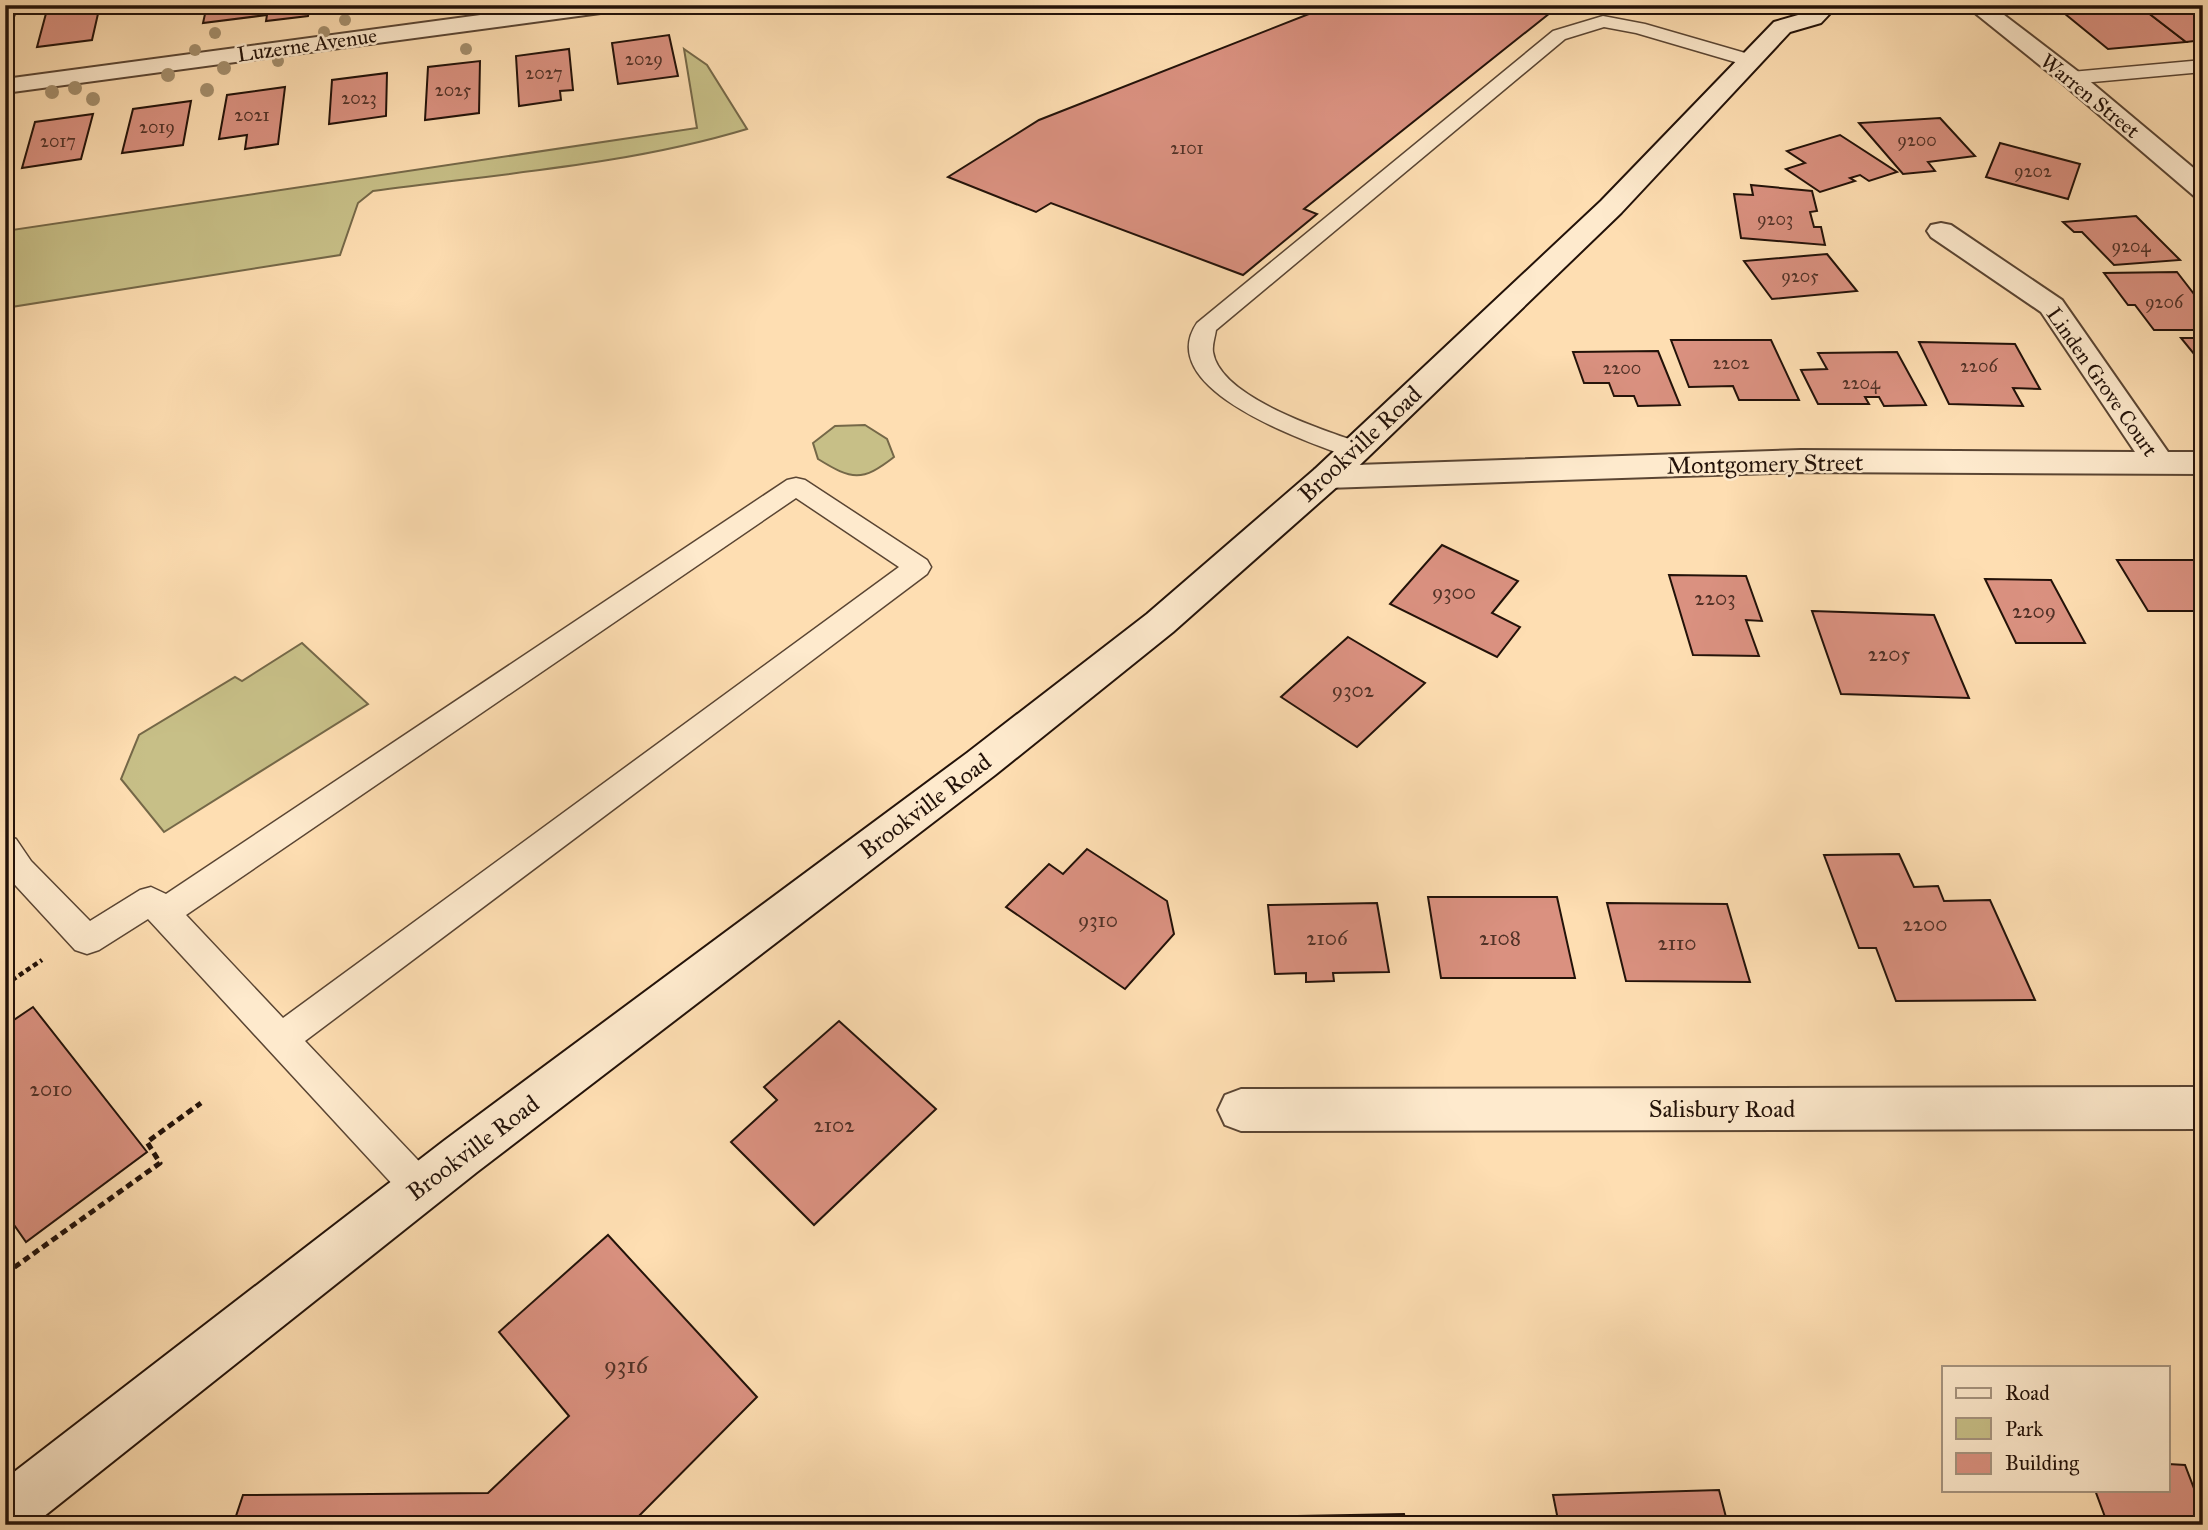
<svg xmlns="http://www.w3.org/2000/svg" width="2208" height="1530" font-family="'IM FELL Great Primer',serif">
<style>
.green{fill:#c7bf87;stroke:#756848;stroke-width:2}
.building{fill:#da9180;stroke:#231209;stroke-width:2}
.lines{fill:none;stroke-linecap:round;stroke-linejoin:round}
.lane-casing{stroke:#5a4533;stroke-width:3}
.street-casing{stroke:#5a4533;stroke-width:4}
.secondary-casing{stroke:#231209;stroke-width:4}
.path-far1{stroke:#231209;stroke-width:4.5;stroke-dasharray:5 3.5;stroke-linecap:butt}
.path{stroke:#231209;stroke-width:5;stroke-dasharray:7 4.5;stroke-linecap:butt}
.lane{fill:#feeacd;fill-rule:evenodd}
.street{fill:#feeacd;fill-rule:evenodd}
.secondary{fill:#feeacd;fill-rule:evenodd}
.tree{fill:#a58f6d}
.labels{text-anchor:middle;stroke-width:5;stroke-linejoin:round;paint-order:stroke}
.far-number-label{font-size:18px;fill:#513227}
.far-street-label{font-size:21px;fill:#231209;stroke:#feeacd}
.number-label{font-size:21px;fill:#513227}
.street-label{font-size:24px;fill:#231209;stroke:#feeacd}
.near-number-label{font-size:24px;fill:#513227}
</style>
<rect width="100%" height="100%" fill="#fedeb2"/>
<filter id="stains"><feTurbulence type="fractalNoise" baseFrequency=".00286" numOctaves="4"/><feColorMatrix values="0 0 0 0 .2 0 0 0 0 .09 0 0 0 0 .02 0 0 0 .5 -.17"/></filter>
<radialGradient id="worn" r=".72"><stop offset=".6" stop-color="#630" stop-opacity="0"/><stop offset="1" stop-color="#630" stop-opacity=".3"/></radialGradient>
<g class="green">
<path d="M684,49L707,65L747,129C628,165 497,174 373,191L358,203L340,255L5,308V231L697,128Z"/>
<path d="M865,425L887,439L894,457C862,482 852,480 818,459L813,443L835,426Z"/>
<path d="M302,643L368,704L164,832L121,779L139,735L235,677L242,681Z"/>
</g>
<g class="building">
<path d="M100,5L92,40L37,47L48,6Z"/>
<path d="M207,5H310L308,16L266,21L267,15L203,23Z"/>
<path d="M1310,5H1560L1304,209L1317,214L1243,275L1051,203L1036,212L948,177L1039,120L1319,10Z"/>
<path d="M2102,5H2138L2186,42L2108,49L2059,9Z"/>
<path d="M2138,5H2203V40L2186,42Z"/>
<path d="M15,14L5,44V15Z"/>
<path d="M669,35L678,76L618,84L612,43Z"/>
<path d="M569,49L573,90L560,91L561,100L519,106L516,56Z"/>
<path d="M480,61L479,113L425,120L428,67Z"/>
<path d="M387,73L386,116L329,124L332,80Z"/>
<path d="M285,87L278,144L245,149L247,135L219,139L227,95Z"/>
<path d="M191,101L183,145L122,153L133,109Z"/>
<path d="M93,114L81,159L22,168L35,122Z"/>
<path d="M1940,118L1975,156L1928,162L1935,171L1903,174L1859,123Z"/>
<path d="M1840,135L1897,172L1869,181L1860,175L1850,178L1855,181L1820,192L1786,169L1805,163L1787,151Z"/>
<path d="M2000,143L2080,164L2068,199L1986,177Z"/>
<path d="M1751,185L1812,191L1817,211L1810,212L1814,227H1821L1825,245L1741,238L1734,194L1753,195Z"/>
<path d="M2136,216L2180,260L2114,265L2082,232H2074L2063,222Z"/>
<path d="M1827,254L1857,291L1772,299L1744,261Z"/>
<path d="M2177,272L2194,294H2199L2203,299V330H2154L2135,305H2128L2104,273Z"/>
<path d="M2181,338H2203V365Z"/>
<path d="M1671,340H1771L1799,400H1739L1733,386L1689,387Z"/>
<path d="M1919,342L2015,344L2040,389L2013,388L2023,406L1949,404Z"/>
<path d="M1658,351L1680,405L1638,406L1634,396H1614L1609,383H1584L1573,352Z"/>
<path d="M1897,352L1926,405L1884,406L1879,397H1865L1869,404H1818L1801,370L1827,369L1818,353Z"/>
<path d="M1442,545L1518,581L1492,613L1520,627L1497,657L1390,604Z"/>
<path d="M2117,560H2203V611H2148Z"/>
<path d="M1669,575L1746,576L1762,621L1746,620L1759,656L1693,655Z"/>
<path d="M1985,579L2051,580L2085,643H2016Z"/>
<path d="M1812,611L1934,615L1969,698L1841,694Z"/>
<path d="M1348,637L1425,683L1357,747L1281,697Z"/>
<path d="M1087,849L1167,901L1174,934L1125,989L1006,907L1049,864L1063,874Z"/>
<path d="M1899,854L1914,887L1938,886L1944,901L1990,900L2035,1000L1896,1001L1876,948H1859L1824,855Z"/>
<path d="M1428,897H1557L1575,978H1441Z"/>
<path d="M1377,903L1389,972L1333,973L1334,981L1306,982V973L1275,974L1268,905Z"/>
<path d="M1607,903L1727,904L1750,982L1626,981Z"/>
<path d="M33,1007L147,1152L26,1242L5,1212V1026Z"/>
<path d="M839,1021L936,1109L814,1225L731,1142L777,1100L764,1087Z"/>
<path d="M608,1235L757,1397L630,1525H233L243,1495L488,1493L569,1416L499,1332Z"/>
<path d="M2168,1464L2185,1465L2195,1491H2203V1525H2108L2095,1490H2168Z"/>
<path d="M1719,1490L1728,1525H1559L1553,1495Z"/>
<path d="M1404,1514L1406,1525H1236L1235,1517Z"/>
<path d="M1030,1521L1114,1525H1029Z"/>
</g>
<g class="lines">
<defs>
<g id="lane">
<path d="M1603,16L1645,24L1759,57L1761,61L1752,67L1636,33L1604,27L1565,39L1216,330C1215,337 1212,345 1213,352C1220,398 1326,431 1364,444L1367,450L1364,456L1355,458L1346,456C1306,441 1152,389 1197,323L1553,31Z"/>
<path d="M2203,60V72L2071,84L2062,78L2071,72Z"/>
<path d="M796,478L805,480L927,560L931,567L927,574L305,1041L433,1176L438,1188L433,1200L420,1206L407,1200L148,919L99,950L87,954L75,950L5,874V835L16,839L31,861L90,921L140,890L151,887L166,894L787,480ZM796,498L899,567L283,1018L186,915Z"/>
</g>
<g id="street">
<path d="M555,5H619L616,10L608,12L5,93V79Z"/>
<path d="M1965,5H1991L2080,73L2203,176V198L2194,196L2062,83Z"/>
<path d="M1941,223L1951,225L2062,300L2168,452H2203V474L1801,472L1327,488L1315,485L1311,477L1315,469L1327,466L1801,450L2135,452L2041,312L1931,237L1927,231L1931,225Z"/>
<path d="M2203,1087V1129L1241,1131L1225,1125L1218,1110L1225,1095L1241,1089Z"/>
</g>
<path id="secondary" d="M1813,5H1838L1821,23L1790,32L1621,213L1339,485L1173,632L995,775L477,1172L33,1525H5V1479L445,1140L967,753L1147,614L1315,469L1601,201L1774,22L1805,13Z"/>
</defs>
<use href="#lane" class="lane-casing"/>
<use href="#street" class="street-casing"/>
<use href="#secondary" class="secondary-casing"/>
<path class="path-far1" d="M5,985L42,960"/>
<path class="path" d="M5,1274L160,1163L147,1142L201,1103"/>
<use href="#lane" class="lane"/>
<use href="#street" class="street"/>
<use href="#secondary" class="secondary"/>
</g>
<g class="tree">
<circle cx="345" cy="20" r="6"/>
<circle cx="324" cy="32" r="6"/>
<circle cx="215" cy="33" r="6"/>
<circle cx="466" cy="49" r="6"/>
<circle cx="195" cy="50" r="6"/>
<circle cx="278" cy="61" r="6"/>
<circle cx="224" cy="68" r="7"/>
<circle cx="168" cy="75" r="7"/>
<circle cx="75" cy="88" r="7"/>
<circle cx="207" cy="90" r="7"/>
<circle cx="52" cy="92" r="7"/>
<circle cx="93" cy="99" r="7"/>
</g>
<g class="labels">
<g class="far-number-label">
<text x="644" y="65">2029</text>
<text x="544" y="79">2027</text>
<text x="453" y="96">2025</text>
<text x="359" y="104">2023</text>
<text x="252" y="121">2021</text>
<text x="157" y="133">2019</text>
<text x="1917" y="146">9200</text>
<text x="58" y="147">2017</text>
<text x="1187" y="154">2101</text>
<text x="2033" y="177">9202</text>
<text x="1775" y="225">9203</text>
<text x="2131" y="252">9204</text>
<text x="1800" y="282">9205</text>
<text x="2164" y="308">9206</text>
<text x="1731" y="369">2202</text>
<text x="1979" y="372">2206</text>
<text x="1622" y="374">2200</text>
<text x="1861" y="389">2204</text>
</g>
<g class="far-street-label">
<text transform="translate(307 45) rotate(-8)" y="7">Luzerne Avenue</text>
<text transform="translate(2090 96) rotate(39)" y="7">Warren Street</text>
<text transform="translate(2102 382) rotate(55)" y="7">Linden Grove Court</text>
</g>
<g class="number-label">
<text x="1454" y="599">9300</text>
<text x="1715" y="605">2203</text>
<text x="2034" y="618">2209</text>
<text x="1889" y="661">2205</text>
<text x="1353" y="697">9302</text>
<text x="1098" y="927">9310</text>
<text x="1925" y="931">2200</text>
<text x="1327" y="945">2106</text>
<text x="1500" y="945">2108</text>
<text x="1677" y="950">2110</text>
<text x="51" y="1096">2010</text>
<text x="834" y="1132">2102</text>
</g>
<g class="street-label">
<text transform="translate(1360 444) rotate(-43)" y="8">Brookville Road</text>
<text transform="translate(1765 464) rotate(-1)" y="8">Montgomery Street</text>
<text transform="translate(925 806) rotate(-37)" y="8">Brookville Road</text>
<text x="1722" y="1117">Salisbury Road</text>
<text transform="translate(473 1148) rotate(-37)" y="8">Brookville Road</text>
</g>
<g class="near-number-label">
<text x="626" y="1373">9316</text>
</g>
</g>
<rect width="2208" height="1530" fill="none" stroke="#fedeb2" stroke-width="28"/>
<rect x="7" y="7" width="2194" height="1516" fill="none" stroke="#231209" stroke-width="3.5"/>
<rect x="14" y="14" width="2180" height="1502" fill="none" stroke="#231209" stroke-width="2"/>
<rect x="1942" y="1366" width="228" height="126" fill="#feeacd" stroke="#a6947f" stroke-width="2"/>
<rect x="1956" y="1388" width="35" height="10" fill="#feeacd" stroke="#a6947f" stroke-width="2"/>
<text x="2005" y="1400" font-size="21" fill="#231209">Road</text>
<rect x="1956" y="1418" width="35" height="21" fill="#c7bf87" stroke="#a6947f" stroke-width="2"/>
<text x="2005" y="1436" font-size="21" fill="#231209">Park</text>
<rect x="1956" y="1453" width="35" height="21" fill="#da9180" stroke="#a6947f" stroke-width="2"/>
<text x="2005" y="1470" font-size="21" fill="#231209">Building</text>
<rect width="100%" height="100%" filter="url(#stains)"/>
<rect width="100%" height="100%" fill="url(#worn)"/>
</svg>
